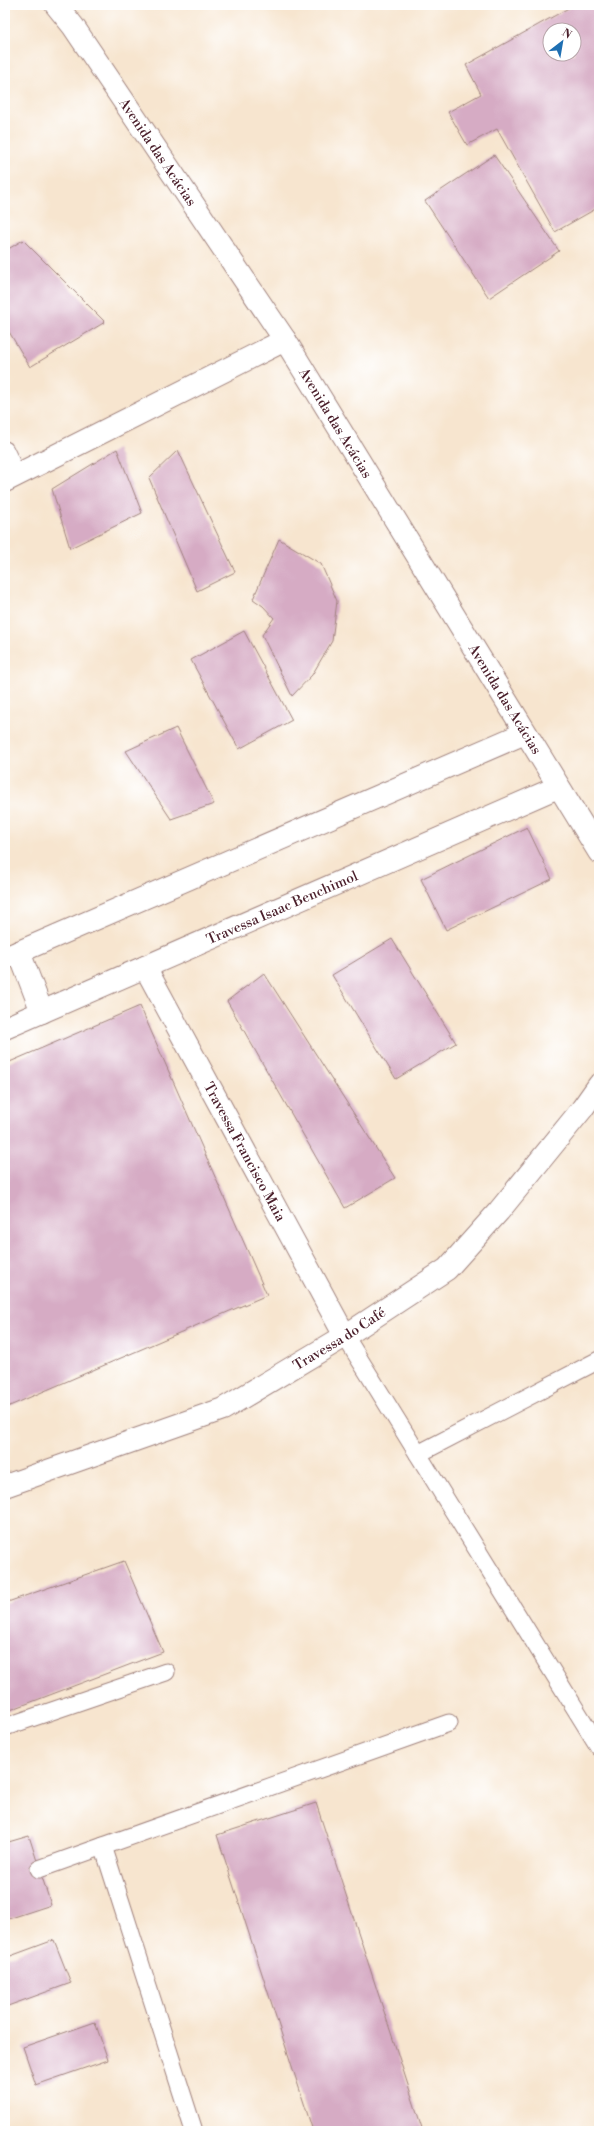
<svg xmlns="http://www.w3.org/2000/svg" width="604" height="2136" font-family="'Libre Bodoni',serif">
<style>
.building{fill:#d6abc4;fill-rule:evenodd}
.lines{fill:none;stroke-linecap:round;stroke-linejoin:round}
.lane-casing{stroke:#a0827d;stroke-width:19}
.street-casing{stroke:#a0827d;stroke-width:24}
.lane{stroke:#fff;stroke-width:17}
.street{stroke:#fff;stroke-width:22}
.labels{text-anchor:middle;stroke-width:3.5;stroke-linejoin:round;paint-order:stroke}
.street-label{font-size:14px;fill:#4a1f2b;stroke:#fff}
</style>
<rect width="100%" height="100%" fill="#fff"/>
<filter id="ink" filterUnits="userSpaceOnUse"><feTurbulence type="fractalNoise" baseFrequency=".025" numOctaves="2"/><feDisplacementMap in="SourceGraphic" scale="8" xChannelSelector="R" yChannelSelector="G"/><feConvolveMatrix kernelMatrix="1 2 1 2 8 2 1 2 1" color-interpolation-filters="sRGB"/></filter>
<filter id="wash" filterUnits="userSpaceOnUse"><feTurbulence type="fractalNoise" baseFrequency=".012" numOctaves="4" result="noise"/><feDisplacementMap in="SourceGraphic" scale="16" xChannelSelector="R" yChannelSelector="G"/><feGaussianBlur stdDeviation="0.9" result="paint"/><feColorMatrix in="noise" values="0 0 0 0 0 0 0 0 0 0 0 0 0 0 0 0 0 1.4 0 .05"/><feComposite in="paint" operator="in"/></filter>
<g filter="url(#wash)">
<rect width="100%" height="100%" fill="#f7e5cf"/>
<g id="blocks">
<g class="building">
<path d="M574,5H599V207L555,232L497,129L467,145L448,112L481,94L466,65ZM550,30H574V54H550Z"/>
<path d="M494,155L559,251L489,298L425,201Z"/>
<path d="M23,240L105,322L30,367L5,325V251Z"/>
<path d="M117,449L142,513L70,548L52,489Z"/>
<path d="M178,450L235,572L197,591L149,478Z"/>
<path d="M279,539L321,564L337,601L332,641L312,675L292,696L262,635L274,618L263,606L253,599Z"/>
<path d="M244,631L292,720L239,749L191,660Z"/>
<path d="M176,728L214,804L171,819L126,751Z"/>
<path d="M527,827L552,879L446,930L421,879Z"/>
<path d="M392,939L456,1043L396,1079L332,975Z"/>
<path d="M264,973L395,1178L345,1208L227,1001Z"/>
<path d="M140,1006L267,1295L5,1408V1064Z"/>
<path d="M124,1561L163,1652L5,1712V1603Z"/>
<path d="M316,1803L423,2131H313L217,1835Z"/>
<path d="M29,1836L51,1905L5,1920V1843Z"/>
<path d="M54,1940L71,1983L5,2007V1958Z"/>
<path d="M95,2022L108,2060L36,2085L23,2047Z"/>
</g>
</g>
</g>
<g filter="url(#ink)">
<use href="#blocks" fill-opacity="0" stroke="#a0827d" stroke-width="1"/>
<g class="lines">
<defs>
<g id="lane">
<path d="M5,450L17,475"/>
<path d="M345,1336L599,1747"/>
<path d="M418,1454L599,1360"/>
<path d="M5,1727L166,1672"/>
<path d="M103,1846L194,2131"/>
<path d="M39,1869L449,1723"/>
</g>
<g id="street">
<path id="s1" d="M56,5L73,26L285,340L599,852"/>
<path d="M5,481L285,340"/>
<path d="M19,952L42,1012"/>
<path d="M5,958L525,733"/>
<path id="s2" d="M145,967L345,1336"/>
<path id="s3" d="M5,1028L558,787"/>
<path id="s4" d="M5,1486L223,1409L345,1336L447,1269L499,1211L582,1109L599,1085"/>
</g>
</defs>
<use href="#lane" class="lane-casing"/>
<use href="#street" class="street-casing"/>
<use href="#lane" class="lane"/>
<use href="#street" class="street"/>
</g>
</g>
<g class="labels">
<g class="street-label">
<text dy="5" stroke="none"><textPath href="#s1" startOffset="179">Avenida das Acácias</textPath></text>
<text dy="5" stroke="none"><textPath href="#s1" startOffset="503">Avenida das Acácias</textPath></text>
<text dy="5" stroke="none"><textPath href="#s1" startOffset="827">Avenida das Acácias</textPath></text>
<text dy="5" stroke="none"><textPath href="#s3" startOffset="302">Travessa Isaac Benchimol</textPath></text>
<text dy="5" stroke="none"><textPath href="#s2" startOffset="210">Travessa Francisco Maia</textPath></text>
<text dy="5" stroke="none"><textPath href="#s4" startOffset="367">Travessa do Café</textPath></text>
</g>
</g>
<rect width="604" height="2136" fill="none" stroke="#fff" stroke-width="20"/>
<g transform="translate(562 42) rotate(31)"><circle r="19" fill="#ffffff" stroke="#b7a5aa"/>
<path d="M0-3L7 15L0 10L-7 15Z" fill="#1f6fb2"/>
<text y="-6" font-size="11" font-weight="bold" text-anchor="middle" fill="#4a1f2b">N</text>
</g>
</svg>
